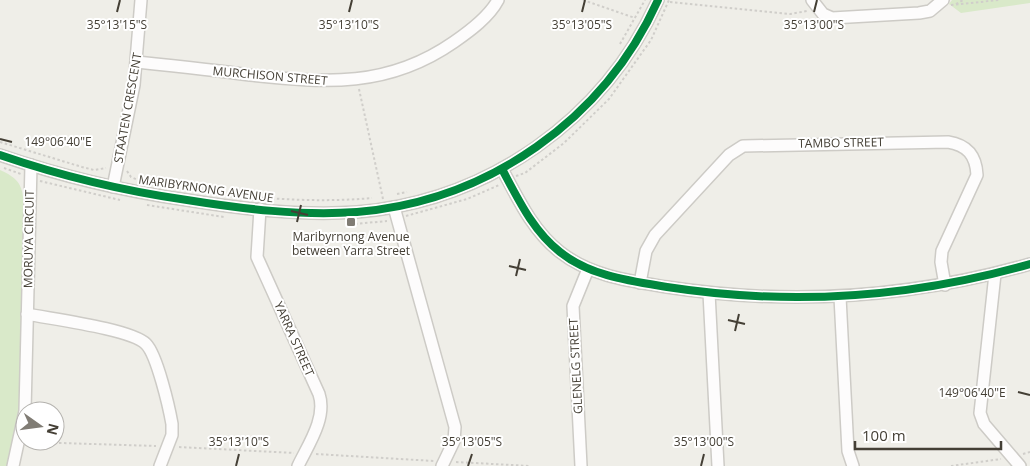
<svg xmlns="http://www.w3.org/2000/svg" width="1030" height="466" font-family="'Open Sans',sans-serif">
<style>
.green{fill:#d9e9c9}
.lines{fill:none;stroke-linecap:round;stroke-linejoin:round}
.minor-casing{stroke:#cdcbc6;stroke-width:14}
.path{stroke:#d0ceca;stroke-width:2;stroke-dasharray:2.5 2.5;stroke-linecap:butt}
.minor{stroke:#fdfcfc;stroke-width:11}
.cycleway-casing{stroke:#fff;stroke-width:11}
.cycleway{stroke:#00873e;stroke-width:8}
.ticks{fill:none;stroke:#443f35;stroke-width:2}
.poi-dot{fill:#807c74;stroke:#fff;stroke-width:2}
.labels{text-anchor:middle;stroke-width:4;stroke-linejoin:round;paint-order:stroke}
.street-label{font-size:12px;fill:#443f35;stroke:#fff}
.poi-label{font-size:12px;fill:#443f35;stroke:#fff}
.ticks-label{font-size:12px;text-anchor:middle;fill:#443f35;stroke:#fff;stroke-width:4;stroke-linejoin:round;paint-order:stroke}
</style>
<rect width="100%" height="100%" fill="#efeee8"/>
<g class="green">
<path d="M952,0H1030V3L961,13L949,4Z"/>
<path d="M0,170C25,181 23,191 24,217L21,409L9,466H0Z"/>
</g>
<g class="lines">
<defs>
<g id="minor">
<path d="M812,0L823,14L832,18L919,13L930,11L943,0"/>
<path d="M137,62C175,66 213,70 250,75C326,83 388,88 454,42C470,31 489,17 498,0"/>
<path d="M0,155C61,176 124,191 187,200C243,209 301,216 357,212C488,201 604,120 658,0"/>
<path d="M502,169C518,199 533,231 560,252C590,276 630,281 667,287C790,306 911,298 1030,264"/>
<path d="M113,187L134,85L141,0"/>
<path d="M394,207L455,427L454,441L442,466"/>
<path d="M260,209L257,257L319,394C327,418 308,445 298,466"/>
<path d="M995,274L980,413L984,424L1020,466"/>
<path d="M640,283L646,251L655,235L729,155L743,146L948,142C967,145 976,155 977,175L942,251L941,262L945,285"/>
<path d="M709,293L718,466"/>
<path d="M840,297L848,451L853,466"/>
<path d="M27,314C51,319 131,329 146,344C157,355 169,407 172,424V435L160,466"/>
<path d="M13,466L25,411L31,165"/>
<path d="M581,466L573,306L588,269"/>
</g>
</defs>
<use href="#minor" class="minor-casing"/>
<g class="path">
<path d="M583,0L635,18"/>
<path d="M670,2L790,14L807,11"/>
<path d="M956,4L963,0"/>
<path d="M951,5L999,0"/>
<path d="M620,44L645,0"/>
<path d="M359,89L383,199"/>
<path d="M0,142L82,167L94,170L106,168"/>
<path d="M4,168L21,174"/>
<path d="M127,171L131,177L138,180C215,194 294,205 372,198"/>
<path d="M516,176L525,173L564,143L609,99L651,40L669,0"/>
<path d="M40,181L120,200"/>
<path d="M397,194L407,192"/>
<path d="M147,205L224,217"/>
<path d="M406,216L467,199L499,185"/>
<path d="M355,224L387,221"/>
<path d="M29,442L156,446"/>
<path d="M179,447L294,453"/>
<path d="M316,454L434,461"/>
<path d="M1023,454L1030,452"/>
<path d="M456,462L530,466"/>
<path d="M951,466L1001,459"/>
</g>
<use href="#minor" class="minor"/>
<defs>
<g id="cycleway">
<path d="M0,155C61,176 124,191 187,200C243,209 301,216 357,212C488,201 604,120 658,0"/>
<path d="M502,169C518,199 533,231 560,252C590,276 630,281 667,287C790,306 911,298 1030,264"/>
</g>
</defs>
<use href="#cycleway" class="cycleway-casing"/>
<use href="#cycleway" class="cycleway"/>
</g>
<path class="ticks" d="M117,12L120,0M349,12L352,0M582,12L585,0M814,12L817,0M0,139L12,142M291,211L308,215M297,222L301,205M509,266L526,270M516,276L520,259M728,320L745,324M735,331L739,314M1018,392L1030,395M236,466L239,454M468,466L472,454M701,466L704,454"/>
<rect class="poi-dot" x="346" y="217" width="10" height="10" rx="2.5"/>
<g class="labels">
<g class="street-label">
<text transform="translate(270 76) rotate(5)" y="4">MURCHISON STREET</text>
<text transform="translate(128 108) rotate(-80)" y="4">STAATEN CRESCENT</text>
<text transform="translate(841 143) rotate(-1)" y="4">TAMBO STREET</text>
<text transform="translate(206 189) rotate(8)" y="4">MARIBYRNONG AVENUE</text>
<text transform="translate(29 239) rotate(-89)" y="4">MORUYA CIRCUIT</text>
<text transform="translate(294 339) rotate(66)" y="4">YARRA STREET</text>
<text transform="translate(576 366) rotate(-93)" y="4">GLENELG STREET</text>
</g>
<g class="poi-label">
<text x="351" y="241">Maribyrnong Avenue<tspan x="351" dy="14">between Yarra Street</tspan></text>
</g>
</g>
<g class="ticks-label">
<text x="117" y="29">35°13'15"S</text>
<text x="349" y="29">35°13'10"S</text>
<text x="582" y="29">35°13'05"S</text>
<text x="814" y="29">35°13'00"S</text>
<text x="58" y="146">149°06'40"E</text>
<text x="972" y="397">149°06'40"E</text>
<text x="239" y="446">35°13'10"S</text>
<text x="472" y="446">35°13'05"S</text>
<text x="704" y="446">35°13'00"S</text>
</g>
<g transform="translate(40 426) rotate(104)"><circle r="24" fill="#ffffff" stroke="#b4b2ae"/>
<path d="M0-4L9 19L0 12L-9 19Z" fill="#807c74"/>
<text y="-8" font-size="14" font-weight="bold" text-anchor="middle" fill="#443f35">N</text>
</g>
<path d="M855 441v8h146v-8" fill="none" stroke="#443f35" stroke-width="2.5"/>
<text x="862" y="441" font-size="15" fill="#443f35" stroke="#ffffff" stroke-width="4" paint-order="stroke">100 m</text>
</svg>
